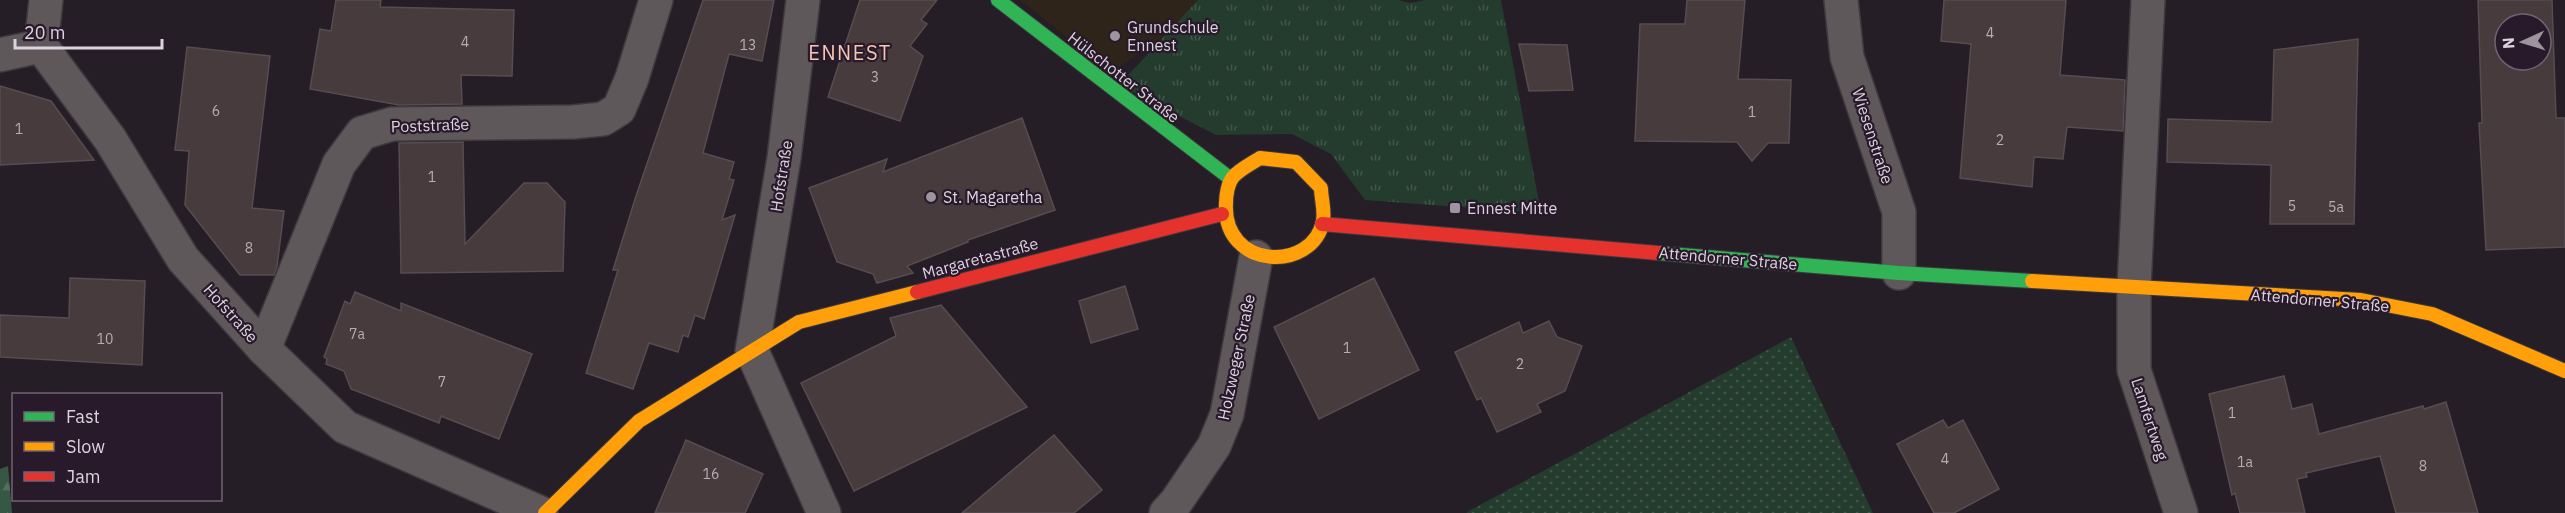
<svg xmlns="http://www.w3.org/2000/svg" width="2565" height="513" font-family="'IBM Plex Sans',sans-serif">
<style>
.education{fill:#2f2419}
.grass{fill:url(#grass-dots)}
.forest{fill:url(#forest-firs)}
.park{fill:url(#park-tufts)}
.building{fill:#473b3e;stroke:#554d50;stroke-width:1.5;fill-rule:evenodd}
.lines{fill:none;stroke-linecap:round;stroke-linejoin:round}
.street-casing{stroke:#3e383f;stroke-width:36}
.fast-casing{stroke:#3e383f;stroke-width:16}
.slow-casing{stroke:#3e383f;stroke-width:16}
.jam-casing{stroke:#3e383f;stroke-width:16}
.street{stroke:#5f585a;stroke-width:33}
.fast{stroke:#30b455;stroke-width:14}
.slow{stroke:#ff9f0a;stroke-width:14}
.jam{stroke:#e5322d;stroke-width:14}
.poi-dot{fill:#9d949e;stroke:#281a2a;stroke-width:2}
.labels{text-anchor:middle;stroke-width:4.5;stroke-linejoin:round;paint-order:stroke}
.number-label{font-size:14px;fill:#b8adb6}
.poi-label{font-size:16px;fill:#ddd3de;stroke:#281a2a;text-anchor:start}
.street-label{font-size:16px;fill:#ddd3de;stroke:#281a2a}
.quarter-label{font-size:20px;letter-spacing:1.5px;fill:#f7c7b5;stroke:#281a2a}
</style>
<defs>
<pattern id="grass-dots" width="8" height="8" patternUnits="userSpaceOnUse" patternTransform="scale(1.5)"><rect width="8" height="8" fill="#233c2d"/><path d="M2 2h.1M6 6h.1" fill="none" stroke="#42574b" stroke-width="1.8" stroke-linecap="round"/></pattern>
<pattern id="forest-firs" width="22" height="20" patternUnits="userSpaceOnUse" patternTransform="scale(1.5)"><rect width="22" height="20" fill="#365743"/><path d="M5 1l3.5 6h-7zM16 11l3.5 6h-7z" fill="#536e5e"/></pattern>
<pattern id="park-tufts" width="24" height="20" patternUnits="userSpaceOnUse" patternTransform="scale(1.5)"><rect width="24" height="20" fill="#233c2d"/><path d="M3 7l-1-3M5 7V3M7 7l1-3M15 17l-1-3M17 17v-4M19 17l1-3" fill="none" stroke="#42574b"/></pattern>
</defs>
<rect width="100%" height="100%" fill="#251e26"/>
<path class="education" d="M1020,0H1219L1111,72Z"/>
<path class="grass" d="M1791,337L1873,513H1467V512Z"/>
<path class="forest" d="M8,466L12,513H0V469Z"/>
<path class="park" d="M1198,0H1398L1410,3L1426,0H1501L1541,213L1365,200L1331,154L1292,134L1216,135L1119,85Z"/>
<g class="building">
<path d="M336,0H381L380,7L514,10L512,76L461,75L462,104L399,105L310,89L320,29L331,31Z"/>
<path d="M703,0H774L762,61L729,54L703,153L734,162L729,179L734,180L722,220L735,215L704,319L695,315L688,337L683,335L678,352L649,343L633,389L586,373L618,270H613L636,196Z"/>
<path d="M860,0H937L921,20L927,24L910,46L923,56L900,121L828,97Z"/>
<path d="M1687,0H1745L1738,79L1791,80L1789,143H1768L1752,161L1737,142L1635,141L1640,24H1685Z"/>
<path d="M1944,0H2066L2060,75L2125,80L2123,131L2067,127L2063,159L2034,157L2032,187L1960,178L1971,44L1941,41Z"/>
<path d="M2478,0H2552L2556,118H2565V247L2486,250L2479,123H2482ZM2505,24H2541V60H2505Z"/>
<path d="M2358,39L2354,224H2270L2271,165L2167,162L2168,119L2272,122L2274,50Z"/>
<path d="M1519,44L1567,45L1573,90L1529,91Z"/>
<path d="M187,47L270,56L252,208L284,211L277,266L274,275H240L185,205L189,151L175,150Z"/>
<path d="M0,86L51,101L94,160L0,165Z"/>
<path d="M1022,118L1055,210L968,240V242L907,266L913,273L877,283L873,274L837,262L809,188L887,159L883,172Z"/>
<path d="M463,142L465,244L524,183H547L565,202L563,271L401,273L399,143Z"/>
<path d="M70,278L145,281L142,365L0,357V315L69,318Z"/>
<path d="M1374,278L1419,370L1319,419L1274,327Z"/>
<path d="M1125,286L1138,329L1091,343L1079,301Z"/>
<path d="M355,292L401,311V303L532,354L499,439L441,416L439,423L351,389L344,371L326,364L327,359L324,357L345,301L350,304Z"/>
<path d="M941,305L1027,407L854,491L801,383L896,336L890,318Z"/>
<path d="M1549,321L1557,337L1582,346L1565,391L1537,404L1541,412L1497,432L1481,398L1477,400L1455,352L1519,322L1523,333Z"/>
<path d="M2284,376L2292,409L2312,404L2319,434L2423,406L2424,409L2446,402L2478,513H2396L2380,456L2306,473L2307,477L2297,479L2305,513H2240L2235,493L2232,495L2209,394Z"/>
<path d="M1943,420L1948,428L1963,420L1999,489L1954,513H1934L1897,444Z"/>
<path d="M1054,435L1102,490L1074,513H962Z"/>
<path d="M686,440L763,474L745,513H655Z"/>
</g>
<g class="lines">
<defs>
<g id="street">
<path d="M46,0L41,46L110,139L183,259L264,349L345,427L541,513"/>
<path d="M803,0L784,158L752,351L824,513"/>
<path d="M1841,0L1847,57L1899,212V273"/>
<path d="M2148,0L2134,287V370L2181,513"/>
<path d="M0,55L41,46"/>
<path d="M264,349L339,164L362,133L392,124L573,122L603,119L619,109L632,78L656,0"/>
<path d="M1166,513L1176,502L1214,446L1227,414L1256,257"/>
</g>
<g id="fast">
<path d="M998,0L1231,179"/>
<path d="M1658,253L1899,273L2032,281"/>
</g>
<g id="slow">
<path d="M1260,158L1296,162L1321,188C1321,198 1325,210 1323,221C1313,273 1222,270 1226,203C1226,195 1228,183 1233,177C1240,169 1251,164 1260,158Z"/>
<path d="M2032,281L2361,300L2432,314L2565,371"/>
<path d="M545,513L639,421L799,322L917,292"/>
</g>
<g id="jam">
<path d="M1322,224L1658,253"/>
<path d="M917,292L1222,214"/>
</g>
</defs>
<use href="#street" class="street-casing"/>
<use href="#fast" class="fast-casing"/>
<use href="#slow" class="slow-casing"/>
<use href="#jam" class="jam-casing"/>
<use href="#street" class="street"/>
<use href="#fast" class="fast"/>
<use href="#slow" class="slow"/>
<use href="#jam" class="jam"/>
</g>
<g class="poi-dot">
<circle cx="1115" cy="36" r="6"/>
<circle cx="931" cy="197" r="6"/>
<rect x="1449" y="202" width="12" height="12" rx="3"/>
</g>
<g class="labels">
<g class="number-label">
<text x="1990" y="38">4</text>
<text x="465" y="47">4</text>
<text x="748" y="50">13</text>
<text x="875" y="82">3</text>
<text x="216" y="116">6</text>
<text x="1752" y="117">1</text>
<text x="19" y="134">1</text>
<text x="2000" y="145">2</text>
<text x="432" y="182">1</text>
<text x="2292" y="211">5</text>
<text x="2336" y="212">5a</text>
<text x="249" y="253">8</text>
<text x="357" y="339">7a</text>
<text x="105" y="344">10</text>
<text x="1347" y="353">1</text>
<text x="1520" y="369">2</text>
<text x="442" y="387">7</text>
<text x="2232" y="418">1</text>
<text x="1945" y="464">4</text>
<text x="2245" y="467">1a</text>
<text x="2423" y="471">8</text>
<text x="711" y="479">16</text>
</g>
<g class="poi-label">
<text x="1127" y="33">Grundschule<tspan x="1127" dy="18">Ennest</tspan></text>
<text x="943" y="203">St. Magaretha</text>
<text x="1467" y="214">Ennest Mitte</text>
</g>
<g class="street-label">
<text transform="translate(1124 77) rotate(38)" y="6">Hülschotter Straße</text>
<text transform="translate(430 125) rotate(-2)" y="6">Poststraße</text>
<text transform="translate(1873 136) rotate(72)" y="6">Wiesenstraße</text>
<text transform="translate(781 176) rotate(-81)" y="6">Hofstraße</text>
<text transform="translate(980 258) rotate(-15)" y="6">Margaretastraße</text>
<text transform="translate(1728 258) rotate(5)" y="6">Attendorner Straße</text>
<text transform="translate(2320 300) rotate(5)" y="6">Attendorner Straße</text>
<text transform="translate(231 313) rotate(48)" y="6">Hofstraße</text>
<text transform="translate(1236 357) rotate(-78)" y="6">Holzweger Straße</text>
<text transform="translate(2150 419) rotate(72)" y="6">Lamfertweg</text>
</g>
<g class="quarter-label">
<text x="850" y="60">ENNEST</text>
</g>
</g>
<rect x="12" y="393" width="210" height="108" fill="#281a2a" stroke="#706472" stroke-width="1.5"/>
<rect x="24" y="412" width="30" height="9" fill="#30b455" stroke="#706472" stroke-width="1.5"/>
<text x="66" y="423" font-size="18" fill="#ddd3de">Fast</text>
<rect x="24" y="442" width="30" height="9" fill="#ff9f0a" stroke="#706472" stroke-width="1.5"/>
<text x="66" y="453" font-size="18" fill="#ddd3de">Slow</text>
<rect x="24" y="472" width="30" height="9" fill="#e5322d" stroke="#706472" stroke-width="1.5"/>
<text x="66" y="483" font-size="18" fill="#ddd3de">Jam</text>
<g transform="translate(2523 42) rotate(266)"><circle r="28" fill="#281a2a" stroke="#706472" stroke-width="1.5"/>
<path d="M0-4.5L10 22L0 15L-10 22Z" fill="#9d949e"/>
<text y="-9" font-size="16" font-weight="bold" text-anchor="middle" fill="#ddd3de">N</text>
</g>
<path d="M15 39v9h147v-9" fill="none" stroke="#ddd3de" stroke-width="3"/>
<text x="24" y="39" font-size="18" fill="#ddd3de" stroke="#281a2a" stroke-width="4.5" paint-order="stroke">20 m</text>
</svg>
